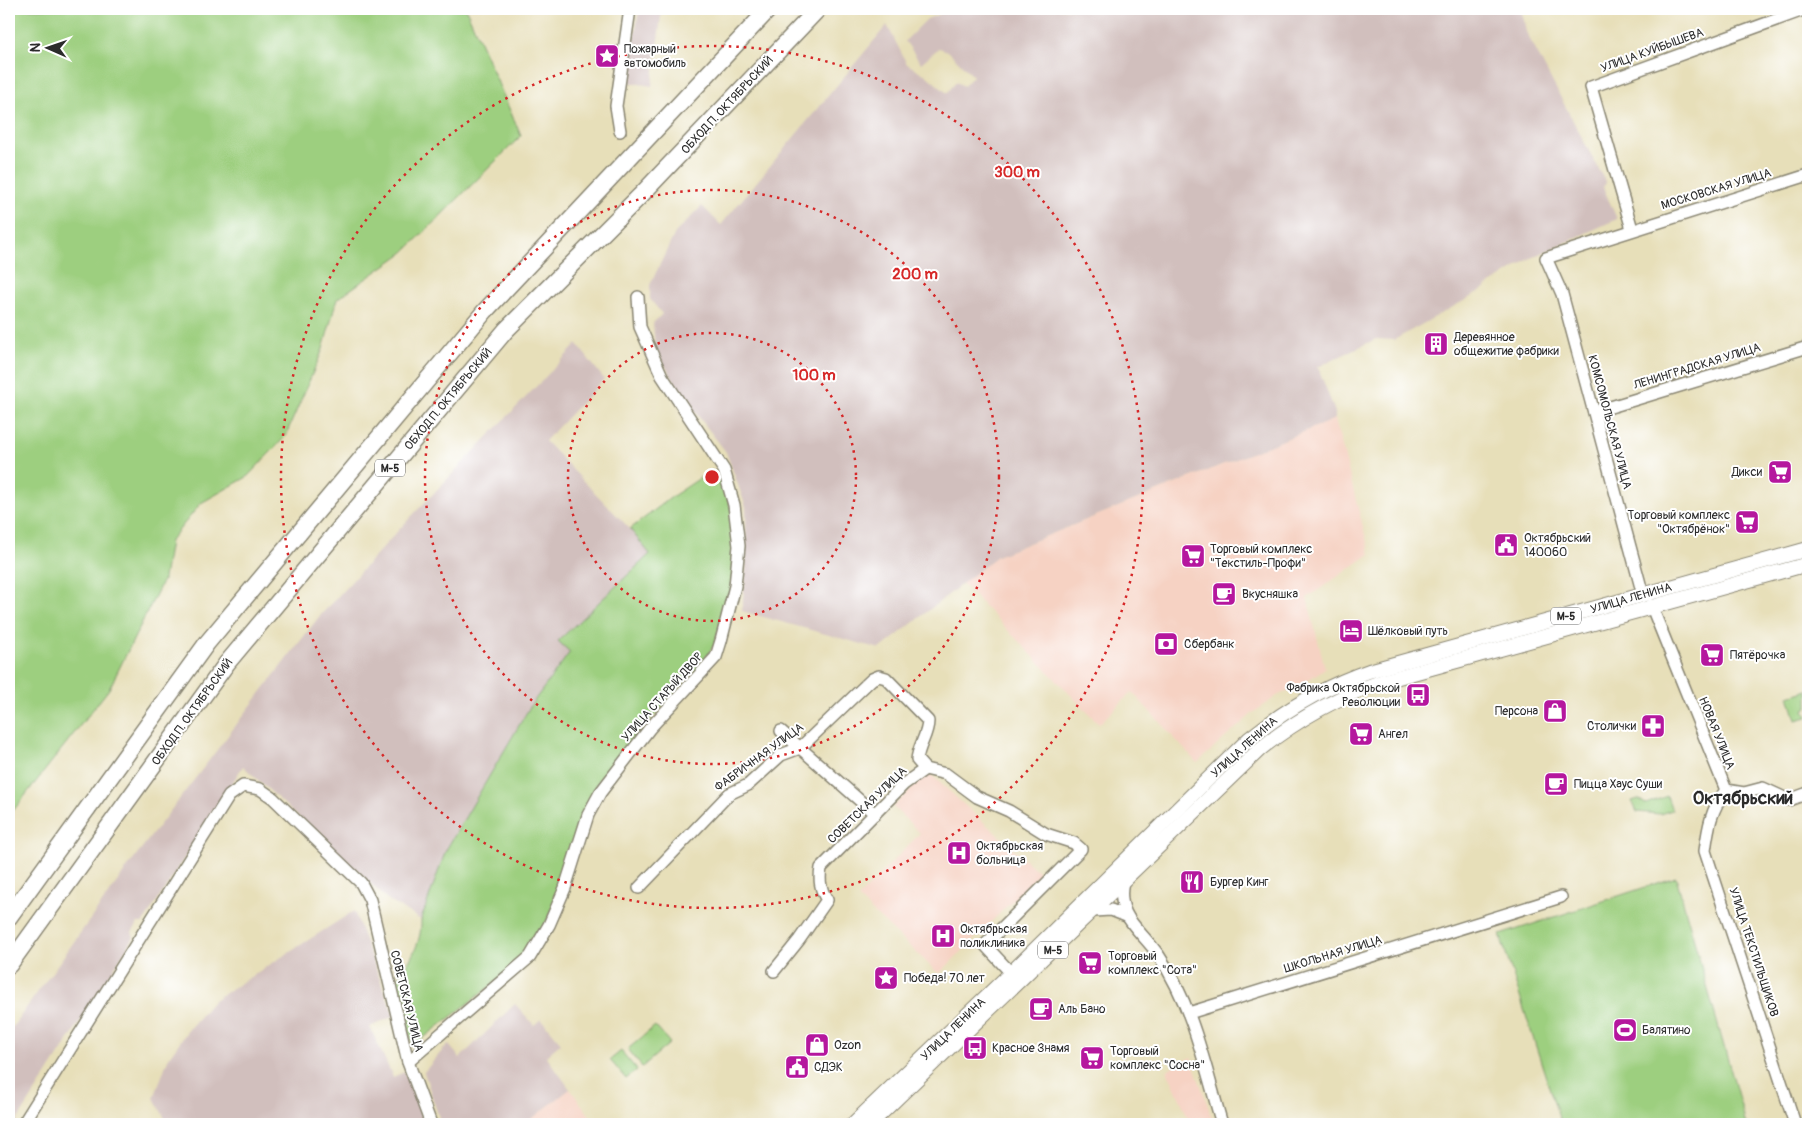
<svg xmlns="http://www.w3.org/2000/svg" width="1817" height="1133" font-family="Pangolin,sans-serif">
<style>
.built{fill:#f6d2c3}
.industrial{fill:#d1bfbd}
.green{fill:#9dcf7f;stroke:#647d55}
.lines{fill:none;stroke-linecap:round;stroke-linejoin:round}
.minor-casing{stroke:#898572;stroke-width:14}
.major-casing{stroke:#898572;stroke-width:16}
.highway-casing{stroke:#898572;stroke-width:19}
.minor{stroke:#fff;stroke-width:11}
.major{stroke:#fff;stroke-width:14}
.highway{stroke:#fff;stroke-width:16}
.ring{fill:none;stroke:#d62828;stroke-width:2.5;stroke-dasharray:2.5 5}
.labels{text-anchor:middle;stroke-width:4;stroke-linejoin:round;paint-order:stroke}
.shield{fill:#fff;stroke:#6b6b6b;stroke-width:1}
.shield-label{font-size:11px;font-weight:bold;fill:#2b2b2b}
.poi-label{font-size:12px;fill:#2b2b2b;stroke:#fff;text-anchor:start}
.street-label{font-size:12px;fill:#2b2b2b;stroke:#fff}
.district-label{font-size:18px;font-weight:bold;fill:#2b2b2b;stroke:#fff}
.centre{fill:#d62828;stroke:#fff;stroke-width:2.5}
.ring-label{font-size:15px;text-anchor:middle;font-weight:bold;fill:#d62828;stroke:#fff;stroke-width:4;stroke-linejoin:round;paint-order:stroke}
</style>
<rect width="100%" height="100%" fill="#fff"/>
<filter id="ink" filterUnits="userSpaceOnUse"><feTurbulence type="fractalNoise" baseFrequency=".02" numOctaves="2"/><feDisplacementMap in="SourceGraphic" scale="10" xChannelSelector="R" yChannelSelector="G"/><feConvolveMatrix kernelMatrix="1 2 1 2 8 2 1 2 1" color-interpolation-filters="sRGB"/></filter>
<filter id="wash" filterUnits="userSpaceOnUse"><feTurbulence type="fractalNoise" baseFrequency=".0096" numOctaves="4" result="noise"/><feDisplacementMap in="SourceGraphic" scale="20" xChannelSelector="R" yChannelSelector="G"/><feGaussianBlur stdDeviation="1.12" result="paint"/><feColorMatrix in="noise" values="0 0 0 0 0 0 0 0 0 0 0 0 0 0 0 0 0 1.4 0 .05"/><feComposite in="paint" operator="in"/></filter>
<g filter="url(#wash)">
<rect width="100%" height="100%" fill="#e7dfb9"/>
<g class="built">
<path d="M1335,419L1370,554L1307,598L1325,668L1304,683L1277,696L1253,713L1197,763L1132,692L1099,724L962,583L997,556Z"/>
<path d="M928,772L1040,873L939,974L858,898L920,833L893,807Z"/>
<path d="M1191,1057L1214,1124H1191L1167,1070Z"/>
<path d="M570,1089L596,1124H525Z"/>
</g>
<g class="industrial">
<path d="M639,9H662L652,86L628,82Z"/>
<path d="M948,9H1519L1523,16L1526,32L1606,183L1603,187L1617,219L1531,258L1469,298L1394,340L1376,339L1318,367L1335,412V419L997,556L880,649L742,611L746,568V507L726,452L685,399L655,349L653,323L662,314L650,299V285L675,233L702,206L721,225L887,25L907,64L926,75L947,93L956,82L964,86L973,76L948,51L939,48L921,63L905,41L927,19L943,13Z"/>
<path d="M577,344L604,379L545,441L630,529L651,554L558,641L571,652L531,705L446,850L421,920L388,900L243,766L143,923H138L135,928L132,932L134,937L15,1124H9V1032L135,857L318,618L407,521Z"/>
<path d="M354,911L394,1016L370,1027L393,1077L404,1072L419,1105L425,1124H168L154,1098L168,1059L188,1030L214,1000Z"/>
<path d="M515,1004L534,1025L541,1019L561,1043L546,1056L570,1089L525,1124H441L424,1072L448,1044L460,1058Z"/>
</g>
<g class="green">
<path d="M9,9H466L521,136L404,252L337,299L323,349L285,437L247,477L201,503L170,541L164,578L109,689L9,816Z"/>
<path d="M712,470L726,488L733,519L734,568L732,587L714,645L702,663L625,748L598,782L584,814L561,893L527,958L413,1046L395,983C408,963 422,945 421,920L446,850L531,705L570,652L558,641L650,554L630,529L673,496Z"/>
<path d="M1808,690V707L1804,709L1807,717L1796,720L1789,696Z"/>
<path d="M1667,796L1672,810L1660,814L1637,812L1632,801L1638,799L1646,804Z"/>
<path d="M1676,877L1746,1124H1561L1500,935Z"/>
<path d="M655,1026L670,1043L642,1067L628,1049Z"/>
<path d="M621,1051L637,1070L626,1079L610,1060Z"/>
</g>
</g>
<g filter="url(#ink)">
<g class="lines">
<defs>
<g id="minor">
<path d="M620,131L616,106L630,9"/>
<path d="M1632,229L1591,87L1806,9"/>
<path d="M1594,412L1808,347"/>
<path d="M1643,595L1562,294L1546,258L1808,175"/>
<path d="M1651,605L1726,790L1744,793L1763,788L1789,800L1808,793"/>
<path d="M781,731L875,814"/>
<path d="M1726,790C1711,809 1708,828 1705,851L1795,1124"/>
<path d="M1123,881C1115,918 1141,929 1159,956C1193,1006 1205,1067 1222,1124"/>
<path d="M639,888L729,794L748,785L781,755L800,748L872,679L879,676L886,678L928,721C928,735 918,746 917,760L925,769"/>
<path d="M1093,911L1111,910L1126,916"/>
<path d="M774,971L799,940L827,900C820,889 819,880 821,868L904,784L925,769L946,774L977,797L1009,811L1046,834L1074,843L1081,849L985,945L1011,973"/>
<path d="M1189,1013L1561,897"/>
<path d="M408,1062L530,957L549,925L565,888L588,815L600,793L650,728L716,657L721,641L735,586L739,546L734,505L724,470L662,376L640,327L638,297"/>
<path d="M23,1124L229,796L243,786L260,789L273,798L361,883L370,900L408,1062L431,1124"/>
</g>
<g id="major">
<path d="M853,1124L1011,973L1249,739C1286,709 1323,687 1369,671L1808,549"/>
<path d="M870,1124L1260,749C1298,719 1338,696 1384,681L1808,564"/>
</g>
<g id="highway">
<path d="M9,917L207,643L485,311L769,9"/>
<path d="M9,965L227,663L506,330L640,196L818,9"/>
</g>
</defs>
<use href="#minor" class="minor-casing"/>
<use href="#major" class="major-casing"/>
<use href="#highway" class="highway-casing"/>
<use href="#minor" class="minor"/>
<use href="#major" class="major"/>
<use href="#highway" class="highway"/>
</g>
</g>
<g class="ring">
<circle cx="712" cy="477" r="144"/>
<circle cx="712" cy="477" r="287"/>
<circle cx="712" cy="477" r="431"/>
</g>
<defs>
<symbol id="sight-square" viewBox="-11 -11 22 22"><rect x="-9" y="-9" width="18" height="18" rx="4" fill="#b5179e" stroke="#fff"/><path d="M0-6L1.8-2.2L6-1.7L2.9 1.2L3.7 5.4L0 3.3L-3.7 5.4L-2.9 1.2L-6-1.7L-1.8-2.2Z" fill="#fff"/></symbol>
<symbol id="building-square" viewBox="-11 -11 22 22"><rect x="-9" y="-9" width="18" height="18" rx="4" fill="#b5179e" stroke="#fff"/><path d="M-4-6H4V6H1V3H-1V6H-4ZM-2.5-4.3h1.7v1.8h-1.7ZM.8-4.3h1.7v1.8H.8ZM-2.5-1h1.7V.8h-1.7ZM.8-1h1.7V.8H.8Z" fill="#fff"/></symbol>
<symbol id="supermarket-square" viewBox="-11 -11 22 22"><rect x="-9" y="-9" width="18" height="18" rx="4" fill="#b5179e" stroke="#fff"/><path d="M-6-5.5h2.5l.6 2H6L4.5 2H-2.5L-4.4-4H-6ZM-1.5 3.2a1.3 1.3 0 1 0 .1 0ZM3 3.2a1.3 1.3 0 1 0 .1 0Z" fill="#fff"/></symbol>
<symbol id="civic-square" viewBox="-11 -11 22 22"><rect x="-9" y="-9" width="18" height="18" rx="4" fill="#b5179e" stroke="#fff"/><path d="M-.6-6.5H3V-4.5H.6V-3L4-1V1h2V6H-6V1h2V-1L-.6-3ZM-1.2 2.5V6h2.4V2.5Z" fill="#fff"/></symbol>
<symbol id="cafe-square" viewBox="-11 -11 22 22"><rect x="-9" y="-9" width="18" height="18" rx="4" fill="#b5179e" stroke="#fff"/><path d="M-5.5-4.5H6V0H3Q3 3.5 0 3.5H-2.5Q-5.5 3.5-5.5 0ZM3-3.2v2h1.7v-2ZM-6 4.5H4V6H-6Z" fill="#fff"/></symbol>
<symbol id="hotel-square" viewBox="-11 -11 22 22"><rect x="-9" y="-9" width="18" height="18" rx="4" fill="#b5179e" stroke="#fff"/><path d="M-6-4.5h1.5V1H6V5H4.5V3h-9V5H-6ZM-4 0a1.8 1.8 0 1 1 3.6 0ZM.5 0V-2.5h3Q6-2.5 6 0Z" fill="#fff"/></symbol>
<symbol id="bank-square" viewBox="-11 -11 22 22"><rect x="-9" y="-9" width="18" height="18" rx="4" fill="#b5179e" stroke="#fff"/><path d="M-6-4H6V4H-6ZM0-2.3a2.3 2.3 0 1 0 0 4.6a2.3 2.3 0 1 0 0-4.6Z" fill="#fff"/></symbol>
<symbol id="bus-square" viewBox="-11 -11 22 22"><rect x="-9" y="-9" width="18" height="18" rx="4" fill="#b5179e" stroke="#fff"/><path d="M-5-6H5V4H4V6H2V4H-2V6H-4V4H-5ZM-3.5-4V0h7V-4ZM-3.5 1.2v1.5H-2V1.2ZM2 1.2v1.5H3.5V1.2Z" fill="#fff"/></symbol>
<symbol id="shop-square" viewBox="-11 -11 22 22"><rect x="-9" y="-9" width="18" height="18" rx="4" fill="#b5179e" stroke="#fff"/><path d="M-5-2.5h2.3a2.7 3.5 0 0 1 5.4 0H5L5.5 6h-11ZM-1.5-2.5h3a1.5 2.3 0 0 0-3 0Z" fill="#fff"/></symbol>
<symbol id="pharmacy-square" viewBox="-11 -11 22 22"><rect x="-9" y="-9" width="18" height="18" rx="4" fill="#b5179e" stroke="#fff"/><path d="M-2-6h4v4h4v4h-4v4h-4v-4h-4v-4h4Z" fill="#fff"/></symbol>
<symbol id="hospital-square" viewBox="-11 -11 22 22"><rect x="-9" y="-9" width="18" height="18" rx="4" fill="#b5179e" stroke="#fff"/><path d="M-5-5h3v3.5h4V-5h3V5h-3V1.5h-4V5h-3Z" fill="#fff"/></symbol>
<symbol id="restaurant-square" viewBox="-11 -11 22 22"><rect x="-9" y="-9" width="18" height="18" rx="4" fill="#b5179e" stroke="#fff"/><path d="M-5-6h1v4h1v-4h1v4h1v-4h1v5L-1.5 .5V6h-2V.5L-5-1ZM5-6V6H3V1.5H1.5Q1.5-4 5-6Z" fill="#fff"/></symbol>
<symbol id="stadium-square" viewBox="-11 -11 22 22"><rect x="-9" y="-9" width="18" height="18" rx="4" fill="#b5179e" stroke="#fff"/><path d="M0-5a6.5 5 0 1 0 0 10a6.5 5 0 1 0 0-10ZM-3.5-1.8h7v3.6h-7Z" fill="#fff"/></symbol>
</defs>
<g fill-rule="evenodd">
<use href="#sight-square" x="593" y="42" width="28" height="28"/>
<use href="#building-square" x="1422" y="330" width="28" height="28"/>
<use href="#supermarket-square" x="1766" y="458" width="28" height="28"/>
<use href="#supermarket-square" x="1733" y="508" width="28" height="28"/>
<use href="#civic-square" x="1492" y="531" width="28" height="28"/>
<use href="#supermarket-square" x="1179" y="542" width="28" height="28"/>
<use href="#cafe-square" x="1210" y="580" width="28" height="28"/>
<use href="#hotel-square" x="1337" y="617" width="28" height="28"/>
<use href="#bank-square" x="1152" y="630" width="28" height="28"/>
<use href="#supermarket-square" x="1698" y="641" width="28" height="28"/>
<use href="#bus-square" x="1404" y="681" width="28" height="28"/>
<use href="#shop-square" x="1541" y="697" width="28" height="28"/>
<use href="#pharmacy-square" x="1639" y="712" width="28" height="28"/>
<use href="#supermarket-square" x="1347" y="720" width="28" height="28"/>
<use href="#cafe-square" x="1542" y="770" width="28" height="28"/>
<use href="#hospital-square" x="945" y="839" width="28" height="28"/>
<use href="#restaurant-square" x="1178" y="868" width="28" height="28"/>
<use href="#hospital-square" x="929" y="922" width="28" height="28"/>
<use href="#supermarket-square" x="1076" y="949" width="28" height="28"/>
<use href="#sight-square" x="872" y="964" width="28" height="28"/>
<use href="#cafe-square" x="1027" y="995" width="28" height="28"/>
<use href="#stadium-square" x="1611" y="1016" width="28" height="28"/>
<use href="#shop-square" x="803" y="1031" width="28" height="28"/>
<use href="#bus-square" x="961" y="1034" width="28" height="28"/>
<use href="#supermarket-square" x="1078" y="1044" width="28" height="28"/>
<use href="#civic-square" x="783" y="1053" width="28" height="28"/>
</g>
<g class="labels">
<g class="shield">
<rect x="375" y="459.5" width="30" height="17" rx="4"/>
<rect x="1551" y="607.5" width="30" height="17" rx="4"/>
<rect x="1038" y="941.5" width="30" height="17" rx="4"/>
</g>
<g class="shield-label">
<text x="390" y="472">М-5</text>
<text x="1566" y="620">М-5</text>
<text x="1053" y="954">М-5</text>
</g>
<g class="poi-label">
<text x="624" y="53">Пожарный<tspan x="624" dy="14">автомобиль</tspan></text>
<text x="1454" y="341">Деревянное<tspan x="1454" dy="14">общежитие фабрики</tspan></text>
<text x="1762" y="476" text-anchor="end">Дикси</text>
<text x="1730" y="519" text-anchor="end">Торговый комплекс<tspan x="1730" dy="14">"Октябрёнок"</tspan></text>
<text x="1524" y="542">Октябрьский<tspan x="1524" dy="14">140060</tspan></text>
<text x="1210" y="553">Торговый комплекс<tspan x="1210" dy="14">"Текстиль-Профи"</tspan></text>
<text x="1242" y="598">Вкусняшка</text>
<text x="1368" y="635">Шёлковый путь</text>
<text x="1184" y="648">Сбербанк</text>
<text x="1730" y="659">Пятёрочка</text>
<text x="1400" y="692" text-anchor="end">Фабрика Октябрьской<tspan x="1400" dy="14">Революции</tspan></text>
<text x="1538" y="715" text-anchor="end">Персона</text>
<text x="1636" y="730" text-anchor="end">Столички</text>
<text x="1378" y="738">Ангел</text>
<text x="1574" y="788">Пицца Хаус Суши</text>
<text x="976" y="850">Октябрьская<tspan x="976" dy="14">больница</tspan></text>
<text x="1210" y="886">Бургер Кинг</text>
<text x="960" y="933">Октябрьская<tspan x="960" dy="14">поликлиника</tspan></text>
<text x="1108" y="960">Торговый<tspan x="1108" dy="14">комплекс "Сота"</tspan></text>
<text x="904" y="982">Победа! 70 лет</text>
<text x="1058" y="1013">Аль Бано</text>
<text x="1642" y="1034">Балятино</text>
<text x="834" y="1049">Ozon</text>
<text x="992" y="1052">Красное Знамя</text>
<text x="1110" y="1055">Торговый<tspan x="1110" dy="14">комплекс "Сосна"</tspan></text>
<text x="814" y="1071">СДЭК</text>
</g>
<g class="street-label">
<text transform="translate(1652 50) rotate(-20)" y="4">УЛИЦА КУЙБЫШЕВА</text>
<text transform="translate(727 105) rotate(-47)" y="4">ОБХОД П. ОКТЯБРЬСКИЙ</text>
<text transform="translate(1716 189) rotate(-17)" y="4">МОСКОВСКАЯ УЛИЦА</text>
<text transform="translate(1697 366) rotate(-17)" y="4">ЛЕНИНГРАДСКАЯ УЛИЦА</text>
<text transform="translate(448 399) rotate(-50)" y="4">ОБХОД П. ОКТЯБРЬСКИЙ</text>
<text transform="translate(1610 422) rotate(75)" y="4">КОМСОМОЛЬСКАЯ УЛИЦА</text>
<text transform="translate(1631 598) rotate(-16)" y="4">УЛИЦА ЛЕНИНА</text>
<text transform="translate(662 697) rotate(-48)" y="4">УЛИЦА СТАРЫЙ ДВОР</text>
<text transform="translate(192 712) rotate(-54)" y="4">ОБХОД П. ОКТЯБРЬСКИЙ</text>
<text transform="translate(1717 733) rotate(68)" y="4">НОВАЯ УЛИЦА</text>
<text transform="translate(1244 747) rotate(-42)" y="4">УЛИЦА ЛЕНИНА</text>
<text transform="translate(759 757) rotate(-36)" y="4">ФАБРИЧНАЯ УЛИЦА</text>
<text transform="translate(867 805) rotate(-44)" y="4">СОВЕТСКАЯ УЛИЦА</text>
<text transform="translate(1754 952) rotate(72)" y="4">УЛИЦА ТЕКСТИЛЬЩИКОВ</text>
<text transform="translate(1333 954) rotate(-17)" y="4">ШКОЛЬНАЯ УЛИЦА</text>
<text transform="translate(407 1001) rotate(76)" y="4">СОВЕТСКАЯ УЛИЦА</text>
<text transform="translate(953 1029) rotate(-44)" y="4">УЛИЦА ЛЕНИНА</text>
</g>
<g class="district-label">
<text x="1743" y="804">Октябрьский</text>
</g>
</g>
<circle cx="712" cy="477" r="8" class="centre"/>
<g class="ring-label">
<text x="1017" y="177">300 m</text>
<text x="915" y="279">200 m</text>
<text x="814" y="380">100 m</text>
</g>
<rect width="1817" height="1133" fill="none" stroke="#fff" stroke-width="30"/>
<g transform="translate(48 48) rotate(272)" stroke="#ffffff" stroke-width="4" paint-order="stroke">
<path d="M0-4L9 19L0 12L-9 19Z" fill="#2b2b2b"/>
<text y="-8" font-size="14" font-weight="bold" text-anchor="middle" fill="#2b2b2b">N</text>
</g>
</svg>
